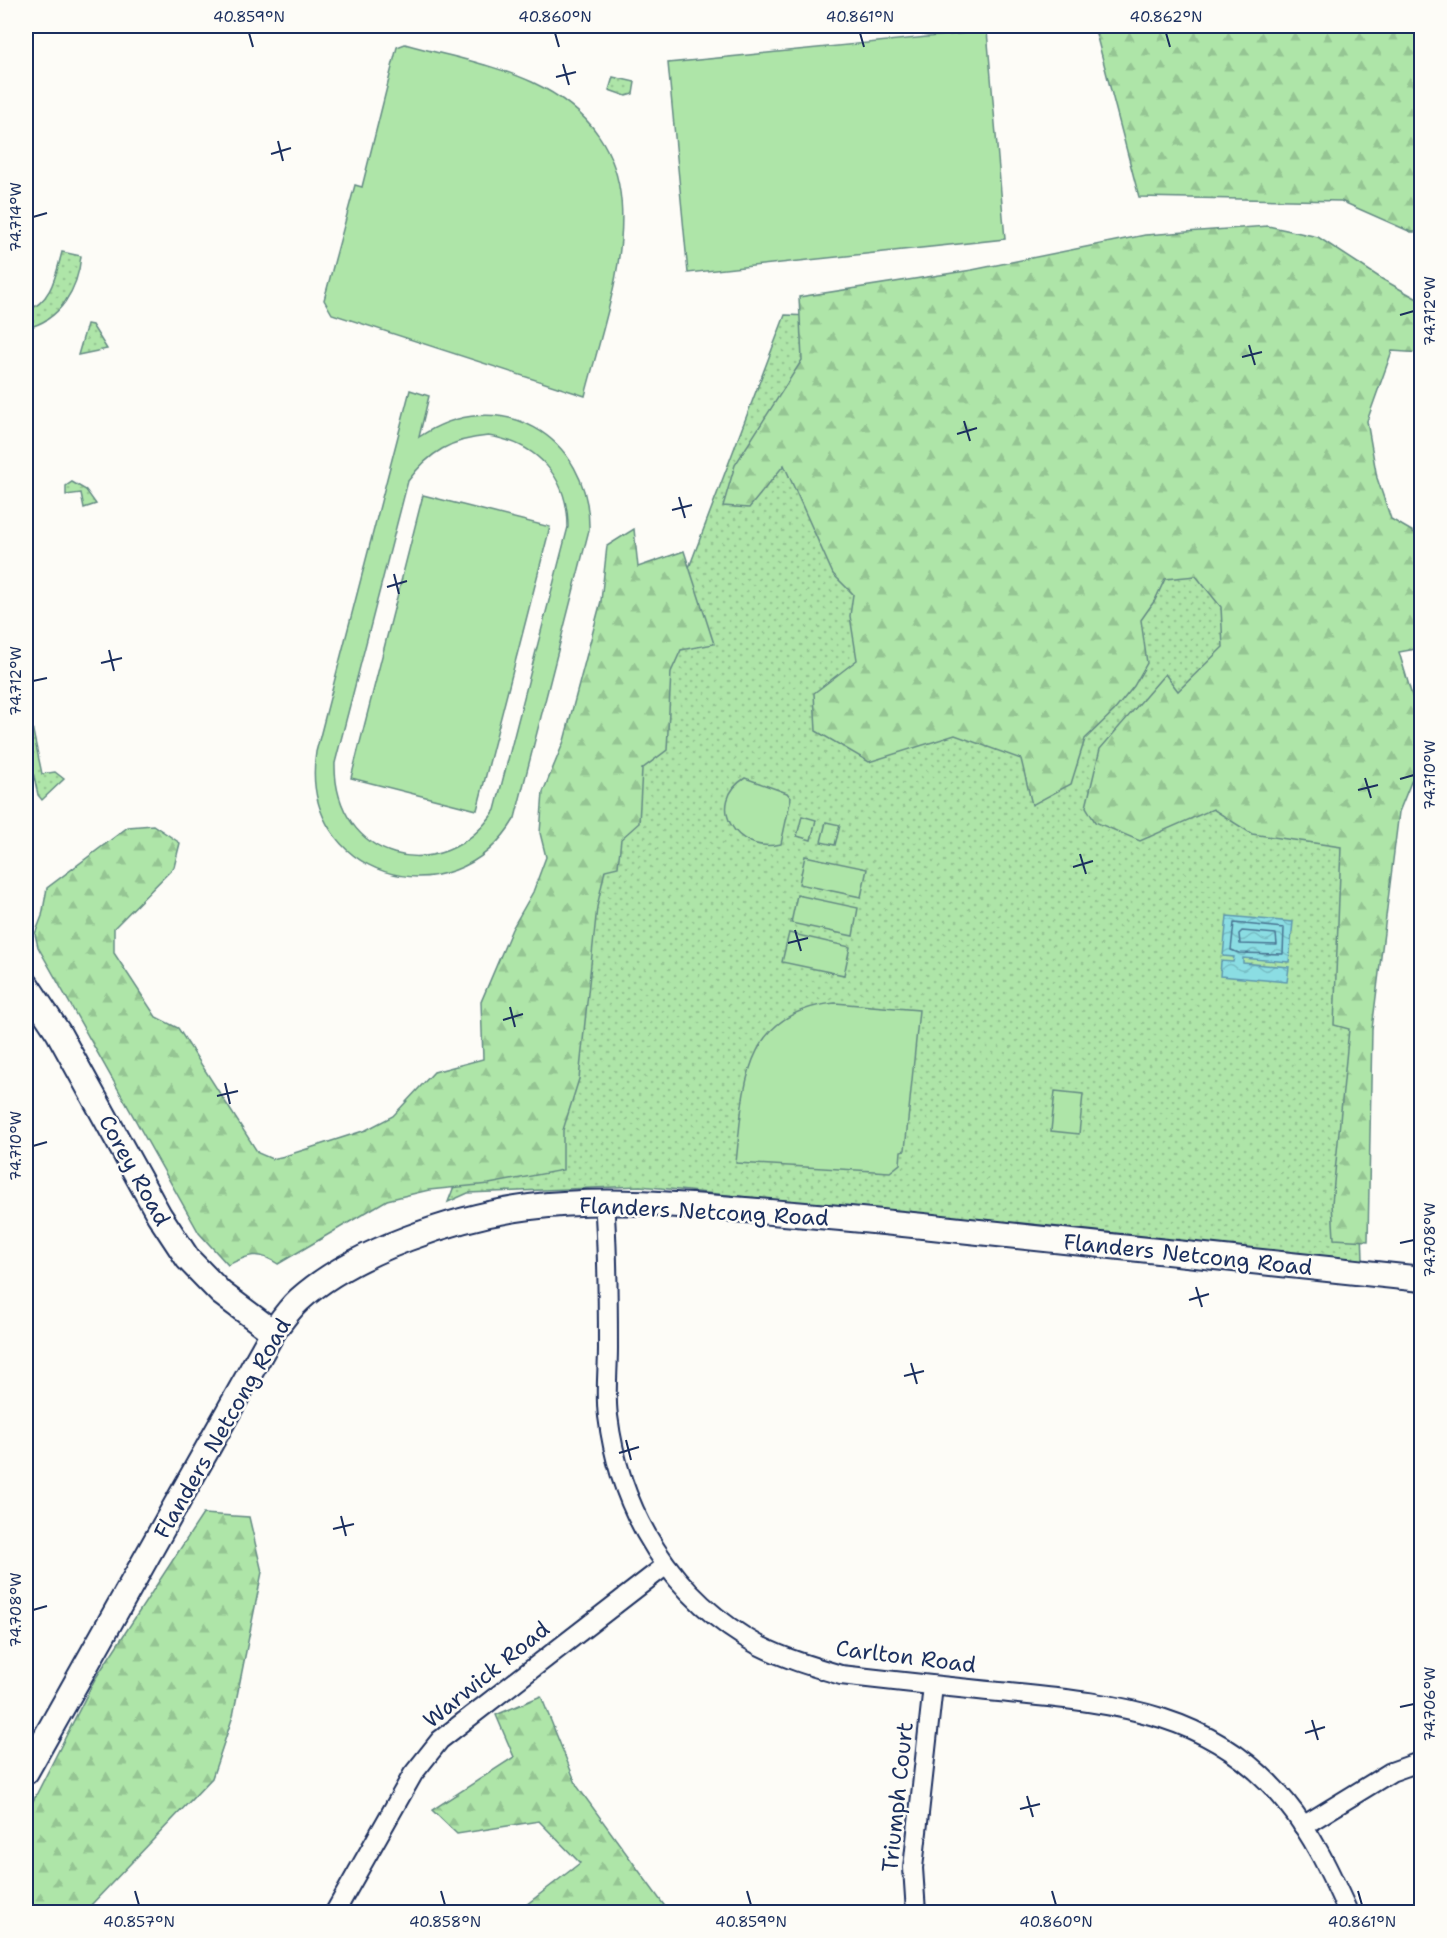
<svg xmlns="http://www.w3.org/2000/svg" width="1447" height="1938" font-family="'Shantell Sans',sans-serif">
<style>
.green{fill:url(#green-dots);stroke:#648a83;stroke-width:1.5}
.forest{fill:url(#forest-firs);stroke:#648a83;stroke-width:1.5}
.pitch{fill:#aee5a8;stroke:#648a83;stroke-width:1.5;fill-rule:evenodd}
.water{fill:url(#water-waves);stroke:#5e97ae;stroke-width:1.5}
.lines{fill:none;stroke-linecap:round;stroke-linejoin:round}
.shore{stroke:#487593;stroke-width:1.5}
.street-casing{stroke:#1b2f5e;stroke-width:22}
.secondary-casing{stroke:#1b2f5e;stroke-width:28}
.street{stroke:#fdfcf7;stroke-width:18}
.secondary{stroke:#fdfcf7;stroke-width:24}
.ticks{fill:none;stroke:#1b2f5e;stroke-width:2}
.labels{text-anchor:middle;stroke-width:5;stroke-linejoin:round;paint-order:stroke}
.street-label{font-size:22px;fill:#1b2f5e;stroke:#fdfcf7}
.neatline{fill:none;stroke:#1b2f5e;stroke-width:2}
.ticks-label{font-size:15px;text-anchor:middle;fill:#1b2f5e}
</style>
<defs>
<pattern id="green-dots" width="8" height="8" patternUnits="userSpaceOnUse" patternTransform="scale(1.5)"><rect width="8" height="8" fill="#aee5a8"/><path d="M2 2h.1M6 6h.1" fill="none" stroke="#95c593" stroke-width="1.8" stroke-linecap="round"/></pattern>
<pattern id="forest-firs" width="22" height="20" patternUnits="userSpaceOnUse" patternTransform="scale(1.5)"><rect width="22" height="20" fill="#aee5a8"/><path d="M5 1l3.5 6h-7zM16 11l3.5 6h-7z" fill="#95c593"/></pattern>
<pattern id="water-waves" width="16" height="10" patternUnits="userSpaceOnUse" patternTransform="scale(1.5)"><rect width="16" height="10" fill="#8bdde3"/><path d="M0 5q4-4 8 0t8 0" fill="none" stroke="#77bec5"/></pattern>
</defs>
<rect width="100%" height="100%" fill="#fdfcf7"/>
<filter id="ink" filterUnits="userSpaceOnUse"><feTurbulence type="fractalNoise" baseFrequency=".0167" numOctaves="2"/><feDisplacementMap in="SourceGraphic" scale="12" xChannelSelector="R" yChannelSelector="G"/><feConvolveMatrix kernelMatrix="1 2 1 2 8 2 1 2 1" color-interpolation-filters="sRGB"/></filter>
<g filter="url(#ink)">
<g class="green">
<path d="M613,77L635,82L633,94L626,96L609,90Z"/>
<path d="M62,252L81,256C78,289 60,321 26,328V312C52,300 55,278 62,252Z"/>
<path d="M785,315L1333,334L1363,1260L640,1186L468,1193L448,1202Z"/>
<path d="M87,324L92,325L107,349L78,355Z"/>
<path d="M72,482L86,490L96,504L84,508L81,493L66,495V486Z"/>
<path d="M26,698L42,774L55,772L64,779L42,800L38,795L26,739Z"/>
</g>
<g class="forest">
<path d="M1094,26H1421V232H1411L1341,201L1139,197Z"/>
<path d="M1268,226L1318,237L1382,279L1421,301V353L1392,351L1367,421L1377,478L1391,519L1422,537L1421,648L1399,652L1421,726V757L1399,812L1372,1029L1368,1241L1334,1239L1332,1203L1349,1029L1334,1025L1341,847L1252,834L1213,809L1140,841L1095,822L1086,807L1100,749L1165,674L1178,691L1223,647L1221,607L1196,576L1165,579L1155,600L1141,620L1147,663L1134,686L1114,711L1085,739L1071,784L1032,805L1021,759L955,735L869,762L816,731L814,693L857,660L850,616L853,594L833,574L784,465L749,508L723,506L735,465L802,360L799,297L972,270L1145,235Z"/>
<path d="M634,529L638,567L684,551L714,644L681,650L671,672L667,750L642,769L639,823L621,839L618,867L605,870L597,907L579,1079L563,1130V1170L489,1184L429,1190L387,1200L278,1264C258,1250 248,1255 228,1265L199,1233L38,947L35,934L42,916L47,888L128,827L153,825L180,843L174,867L114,928V953L156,1017L178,1028L258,1153L272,1159L285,1156L366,1130L393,1116L434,1072L483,1059L481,1002L512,929L533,892L546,857L540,833L543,792L564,741L601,601L607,546Z"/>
<path d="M203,1514L249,1517L262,1572L233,1716L212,1778L90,1906V1912H26V1815L95,1679Z"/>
<path d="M541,1696L577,1786L669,1912H517L580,1863L539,1821L457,1834L432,1810L514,1757L496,1715Z"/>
</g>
<g class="pitch">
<path d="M987,31L1005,239L688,273L668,63Z"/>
<path d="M405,44C447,56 493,64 532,82C672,148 614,283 585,396L332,314L324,300L355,185L362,187L397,47Z"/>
<path d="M410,390L429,396L419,437C498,383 591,435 589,530L515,818C452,925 297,876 316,752ZM488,436C537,443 568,477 568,527L495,810C442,891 333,860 335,763L408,481C429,452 452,439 488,436Z"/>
<path d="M423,495L550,527L477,810L351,778Z"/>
<path d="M745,778L787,793L791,798L781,844C734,855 706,802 745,778Z"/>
<path d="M802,816L816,820L811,840L797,836Z"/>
<path d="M826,822L840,825L835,845L821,842Z"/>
<path d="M805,856L867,869L861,897L799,884Z"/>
<path d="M797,895L858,908L853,936L791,923Z"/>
<path d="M789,933L850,947L844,975L782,962Z"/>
<path d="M835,1003L919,1010L905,1150L901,1151L900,1164L890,1172L736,1163C744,1090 741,1012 835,1003Z"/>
<path d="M1055,1091L1083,1094L1079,1134L1051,1131Z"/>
</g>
<path class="water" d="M1227,916L1293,922L1289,962L1243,958V963L1289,967L1287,982L1220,976L1221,961L1233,962L1234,957L1223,956Z"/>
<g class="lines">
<g class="shore">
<path d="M1234,923L1284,928L1283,954L1239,953L1231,950Z"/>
<path d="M1242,931L1276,934L1277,945L1240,944L1239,934Z"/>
</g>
<defs>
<g id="street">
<path d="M604,1202C608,1251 608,1299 608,1348C608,1370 605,1394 608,1416C620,1513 673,1599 760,1646C786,1659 814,1667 841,1675C894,1681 947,1687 999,1692C1109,1703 1211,1709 1286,1802C1313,1835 1331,1874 1348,1912"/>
<path d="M1303,1826L1391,1772L1422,1761"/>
<path d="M335,1912L413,1774L440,1740L665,1566"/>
<path d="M916,1912L913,1868L933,1686"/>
</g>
<g id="secondary">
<path d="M26,984L58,1032L159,1215L188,1259L221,1293L273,1332"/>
<path d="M26,1772L273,1332C281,1321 289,1309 299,1300C353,1251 458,1216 530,1207C593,1199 656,1203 720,1208C788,1213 855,1219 923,1226C1089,1244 1255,1261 1422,1279"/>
</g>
</defs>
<use href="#street" class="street-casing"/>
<use href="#secondary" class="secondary-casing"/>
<use href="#street" class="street"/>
<use href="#secondary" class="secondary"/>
</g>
</g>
<path class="ticks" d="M249,33L253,47M555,33L559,47M860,33L864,47M1166,33L1170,47M563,64L569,85M556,77L576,72M278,141L283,161M271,154L291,148M33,217L47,213M1400,315L1414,311M1249,345L1255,365M1242,357L1262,352M964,421L970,441M957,434L977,428M679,497L685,518M672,510L692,505M394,574L399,594M387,587L407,581M109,650L114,671M101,663L122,658M33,681L47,678M1365,778L1371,798M1400,779L1414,775M1358,790L1378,785M1080,854L1086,874M1073,867L1093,861M795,930L801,951M788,943L808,938M510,1007L515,1027M503,1020L523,1014M225,1083L230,1104M217,1096L238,1091M33,1146L47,1142M1400,1243L1414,1240M1196,1287L1202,1307M1189,1300L1209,1294M911,1363L917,1384M904,1376L924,1371M626,1440L631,1460M619,1453L639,1447M341,1516L346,1536M333,1529L354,1524M33,1610L47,1606M1400,1707L1414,1704M1312,1720L1318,1740M1305,1733L1325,1727M1027,1796L1033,1817M1020,1809L1040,1804M135,1891L139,1905M441,1891L445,1905M747,1891L751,1905M1052,1891L1056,1905M1358,1891L1362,1905"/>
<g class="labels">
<g class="street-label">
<text transform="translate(135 1170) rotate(61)" y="8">Corey Road</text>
<text transform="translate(704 1211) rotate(3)" y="8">Flanders Netcong Road</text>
<text transform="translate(1188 1254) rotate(6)" y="8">Flanders Netcong Road</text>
<text transform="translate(222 1428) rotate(-60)" y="8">Flanders Netcong Road</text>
<text transform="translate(906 1656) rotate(7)" y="8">Carlton Road</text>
<text transform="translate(486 1674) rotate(-39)" y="8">Warwick Road</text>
<text transform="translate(897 1797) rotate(-84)" y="8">Triumph Court</text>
</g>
</g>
<rect width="1447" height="1938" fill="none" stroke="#fdfcf7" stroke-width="66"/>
<rect x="33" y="33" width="1381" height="1872" class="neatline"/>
<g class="ticks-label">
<text x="249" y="22">40.859°N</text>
<text x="555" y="22">40.860°N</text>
<text x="860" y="22">40.861°N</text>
<text x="1166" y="22">40.862°N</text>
<text transform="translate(16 217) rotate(-90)" y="5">74.714°W</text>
<text transform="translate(1430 311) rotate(-90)" y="5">74.712°W</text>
<text transform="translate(16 681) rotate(-90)" y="5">74.712°W</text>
<text transform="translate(1430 775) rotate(-90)" y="5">74.710°W</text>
<text transform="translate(16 1146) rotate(-90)" y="5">74.710°W</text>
<text transform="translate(1430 1240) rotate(-90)" y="5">74.708°W</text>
<text transform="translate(16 1610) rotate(-90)" y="5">74.708°W</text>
<text transform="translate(1430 1704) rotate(-90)" y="5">74.706°W</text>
<text x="139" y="1927">40.857°N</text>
<text x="445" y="1927">40.858°N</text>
<text x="751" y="1927">40.859°N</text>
<text x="1056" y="1927">40.860°N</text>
<text x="1362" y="1927">40.861°N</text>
</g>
</svg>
